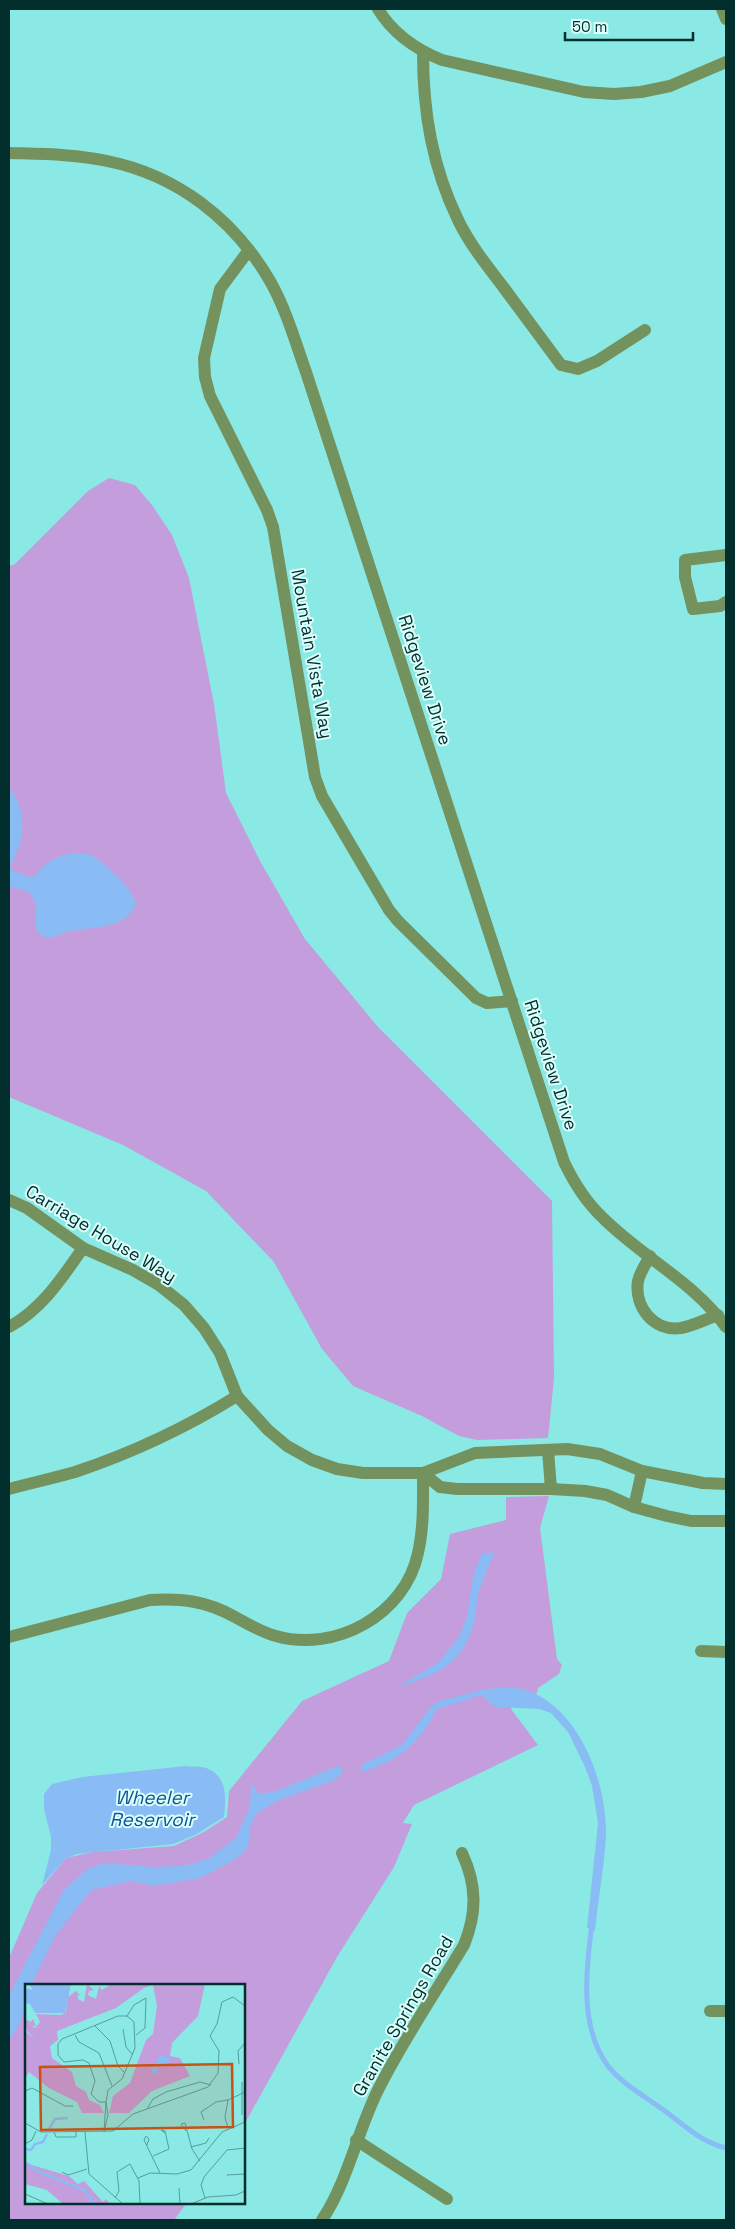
<svg xmlns="http://www.w3.org/2000/svg" width="735" height="2229" font-family="'Space Grotesk',sans-serif">
<style>
.green{fill:#c49ddc}
.water{fill:#89bcf5}
.lines{fill:none;stroke-linecap:round;stroke-linejoin:round}
.stream{stroke:#89bcf5;stroke-width:5}
.minor{stroke:#74925d;stroke-width:12}
.tertiary{stroke:#74925d;stroke-width:12}
.labels{text-anchor:middle;stroke-width:4;stroke-linejoin:round;paint-order:stroke}
.street-label{font-size:18px;fill:#022e2d;stroke:#dcfffc}
.water-label{font-size:19px;font-style:italic;fill:#105494;stroke:#dcfffc}
.inset-river{fill:none;stroke:#89bcf5;stroke-width:2.5}
.inset-road{fill:none;stroke:#549e9b;stroke-width:1}
.view{fill:#c65311;fill-opacity:0.15;stroke:#c65311;stroke-width:2.5}
.inset-edge{fill:none;stroke:#022e2d;stroke-width:2.5}
</style>
<rect width="100%" height="100%" fill="#8ae9e5"/>
<g class="green">
<path d="M109,478L135,485L152,505L172,535L189,578L214,704L226,793L260,861L305,939L378,1027L552,1201L554,1378L548,1438L477,1440L459,1436L422,1416L353,1386L322,1349L274,1262L206,1191L123,1145L9,1097V566L15,564L88,491Z"/>
<path d="M549,1496L540,1528L557,1659L562,1665L559,1674L538,1688L533,1708L512,1707L511,1709L538,1745L414,1805L403,1823L412,1824L394,1867L337,1957L244,2125V1985H26V2203H187L174,2220H9V1958L37,1893L66,1858L93,1852L174,1846L204,1832L227,1817L229,1791L302,1701L389,1661L407,1613L441,1579L450,1534L506,1520V1497Z"/>
</g>
<g class="water">
<path d="M9,788C29,812 24,841 10,867L15,872L33,878C45,860 71,847 93,856C99,859 106,866 111,871C122,881 131,890 136,904C126,930 89,927 66,932C58,934 50,942 41,935C32,929 37,914 36,905C35,901 31,896 29,892L9,886Z"/>
<path d="M494,1552C490,1565 483,1578 479,1591C476,1599 477,1609 475,1618C465,1663 438,1675 397,1687L438,1663L459,1637L467,1616L474,1572L482,1554Z"/>
<path d="M505,1687C573,1688 608,1779 606,1837C604,1868 598,1900 595,1931L587,1928L598,1823L592,1786L585,1767L568,1732L551,1713L539,1709L495,1707L481,1695L437,1709C419,1744 400,1760 362,1772L361,1765L402,1745L430,1708L437,1702L482,1690Z"/>
<path d="M186,1766C192,1767 201,1766 206,1768C228,1776 226,1798 224,1817L195,1835L173,1844L77,1854L65,1859L42,1885L51,1850V1837L44,1809V1794L52,1784L82,1777Z"/>
<path d="M338,1766L342,1768V1775L332,1781L277,1801L256,1814L250,1827V1839L246,1850L234,1860L200,1878L155,1886L131,1881L91,1890L55,1936L31,1985H26C26,2006 22,2025 9,2040V1996L63,1891L87,1869L105,1863L155,1867L184,1866L208,1859L236,1838L249,1809L252,1784L259,1794L276,1791Z"/>
</g>
<g class="lines">
<path class="stream" d="M592,1924C586,1969 579,2027 608,2066C622,2084 646,2097 665,2111C685,2126 701,2142 726,2148"/>
<g class="minor">
<path d="M378,9C393,34 415,49 442,60L584,92L614,94L641,92L670,86L726,62"/>
<path d="M722,9L726,19"/>
<path d="M423,52C423,112 432,167 459,222C471,246 488,267 504,288C523,314 542,339 561,365L578,369L597,361L645,330"/>
<path d="M249,250L220,289L204,358L205,377L210,396L267,510L273,527L315,777L322,796L389,910L398,921L476,998L487,1003L512,1001"/>
<path d="M726,555L685,560V577L693,609L720,606L726,602"/>
<path d="M9,1200L27,1208L83,1248L133,1270L159,1285L184,1305L204,1328L220,1353L237,1396L268,1430L287,1446L312,1460L337,1469L363,1473H423C423,1500 424,1527 418,1553C405,1615 335,1653 276,1636C261,1632 248,1624 235,1617C207,1601 181,1598 150,1600L9,1637"/>
<path d="M650,1256C646,1264 640,1272 638,1281C634,1306 653,1332 681,1328C693,1326 706,1319 718,1315"/>
<path d="M9,1327C42,1309 62,1278 83,1248"/>
<path d="M548,1450L551,1489"/>
<path d="M726,1484L703,1483L642,1471L600,1454L567,1449L475,1453L423,1473L440,1487L457,1489H551L585,1491L607,1495L634,1507L667,1516L691,1521H726"/>
<path d="M9,1489C31,1483 54,1478 75,1472C132,1453 187,1427 237,1396"/>
<path d="M634,1507L642,1471"/>
<path d="M701,1651L726,1652"/>
<path d="M710,2011H726"/>
<path d="M356,2140L447,2199"/>
<path d="M322,2220C348,2181 357,2132 378,2090C403,2040 435,1993 464,1945C477,1913 477,1885 462,1853"/>
</g>
<path class="tertiary" d="M9,153C41,154 75,154 107,161C177,175 234,219 270,281C286,309 295,341 306,372L564,1162C574,1183 586,1202 603,1218C642,1257 694,1282 726,1327"/>
</g>
<g class="labels">
<g class="street-label">
<text transform="translate(312 654) rotate(80)" y="6">Mountain Vista Way</text>
<text transform="translate(425 680) rotate(72)" y="6">Ridgeview Drive</text>
<text transform="translate(551 1065) rotate(72)" y="6">Ridgeview Drive</text>
<text transform="translate(101 1234) rotate(31)" y="6">Carriage House Way</text>
<text transform="translate(403 2016) rotate(-60)" y="6">Granite Springs Road</text>
</g>
<g class="water-label">
<text x="152" y="1804">Wheeler<tspan x="152" dy="22">Reservoir</tspan></text>
</g>
</g>
<g transform="translate(25 1984)">
<rect width="220" height="220" fill="#8ae9e5"/>
<path d="M62,0L69,6L64,7L63,11L71,15L74,2L77,6L86,0H180L173,32L147,59L145,72L155,74L165,92L127,107L104,129H84L88,112L105,99L121,56L128,50L132,22L128,1L119,4L91,24L32,47L33,56L25,62L27,74L47,88L51,102L61,108L64,116L75,121L79,129H57L52,118L24,104L4,88L0,94V47L11,56L0,45V35L6,38L8,35L11,42H7L10,44L15,38L11,30L36,31L41,28L43,13L51,7L56,12L53,11V15L59,18ZM0,179L44,192L53,200L59,197L78,218L81,215L85,220H38L22,206L0,200Z" fill="#c49ddc"/>
<path d="M4,0H46L40,29H10L5,20L0,19V4L8,6ZM138,72L147,74L146,76L138,82H132L133,89L129,92L126,85L130,83L133,73Z" fill="#89bcf5"/>
<path class="inset-river" d="M23,147L30,135L43,134M0,165L6,166L10,160L18,158L22,150M0,178L14,188L60,206L69,220"/>
<path class="inset-road" d="M93,32H102L109,38L110,64L97,95L83,106L81,118H74L66,110L70,97L64,79L58,76L39,78L33,71V60L37,55ZM102,32L109,21L121,14L120,44L111,51M70,42L85,57L93,82L100,89M98,45L101,63L107,70M50,51L54,58L74,69L87,102M214,80L213,67L220,59M217,98V131M0,107L7,104L40,122H48M122,125L128,115L141,108L175,98L186,101M179,136L176,128L191,118L203,116M0,139L16,148L88,147L108,130L183,103L193,89L194,67L185,52L192,40L197,18L208,13L220,22M203,144L200,133L203,116L220,108M161,147L156,140L160,139L167,165L175,177M29,148L31,153H51V145M60,148L64,190L98,220M79,148L81,118M79,148L83,131L81,118M0,160L7,156L11,147M122,161L124,155L121,152L119,156L135,189M166,163L181,159L184,154M128,172L144,165L140,147L136,146L140,149M37,188L43,191L62,185M202,191L220,190M113,194L125,189L152,190L166,186L197,148L220,138M154,204L155,220M0,210L23,220M90,214L94,207L92,188L105,180L114,197L115,220M180,214L176,201L179,193L202,166L220,164M166,220L183,213L211,211L220,207"/>
<path class="view" d="M207,80L208,143L16,146L15,83Z"/>
<rect width="220" height="220" class="inset-edge"/>
</g>
<rect width="735" height="2229" fill="none" stroke="#022e2d" stroke-width="20"/>
<path d="M565 32v8h128v-8" fill="none" stroke="#022e2d" stroke-width="2.5"/>
<text x="572" y="32" font-size="15" fill="#022e2d" stroke="#dcfffc" stroke-width="4" paint-order="stroke">50 m</text>
</svg>
